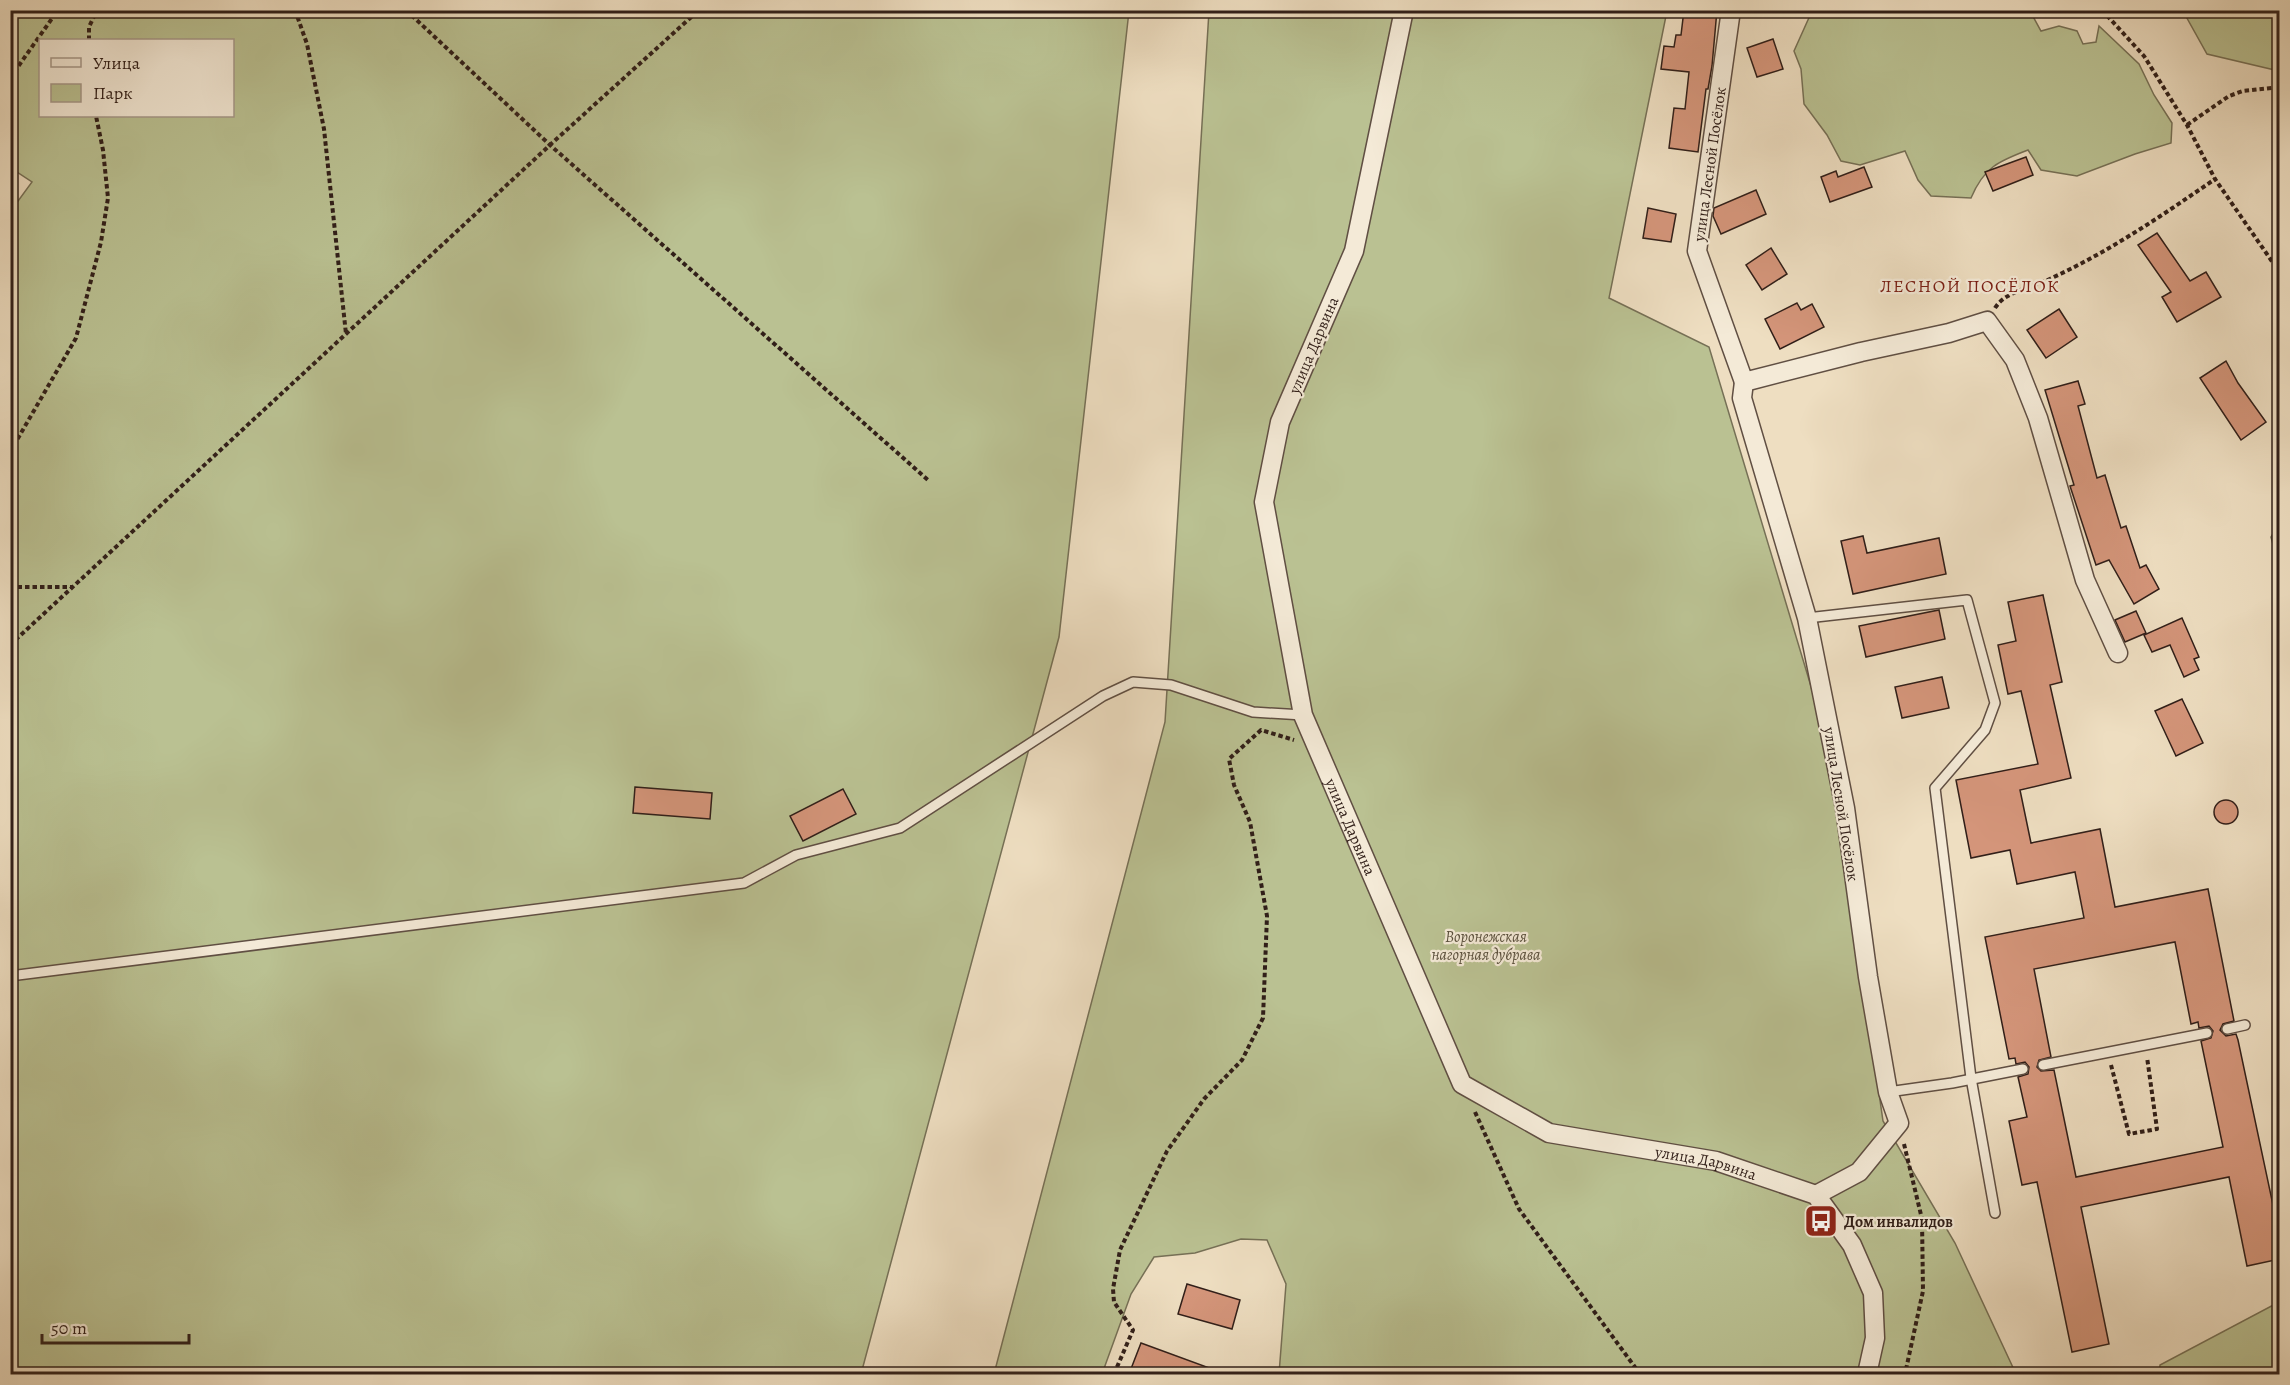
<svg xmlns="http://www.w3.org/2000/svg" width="2290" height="1385" font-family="Alegreya,serif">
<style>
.green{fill:#bac192;stroke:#767056;stroke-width:1.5;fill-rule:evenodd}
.building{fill:#d4957a;stroke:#311f19;stroke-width:1.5;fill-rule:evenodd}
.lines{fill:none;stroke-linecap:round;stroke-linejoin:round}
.service-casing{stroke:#604f43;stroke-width:12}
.minor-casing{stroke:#604f43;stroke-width:21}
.path{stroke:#311f19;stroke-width:4;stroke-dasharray:4.5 3;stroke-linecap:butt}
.service{stroke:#f4ead7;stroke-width:9}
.minor{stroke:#f4ead7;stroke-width:18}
.labels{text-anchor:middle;stroke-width:4.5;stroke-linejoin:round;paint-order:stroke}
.street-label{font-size:16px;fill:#311f19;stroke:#f4ead7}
.park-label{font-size:16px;font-style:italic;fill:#5a503d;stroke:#f4ead7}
.poi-label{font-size:16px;font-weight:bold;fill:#311f19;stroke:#f4ead7;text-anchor:start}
.neighbourhood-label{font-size:18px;letter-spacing:1.5px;fill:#7a1f14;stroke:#f4ead7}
</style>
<rect width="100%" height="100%" fill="#eedec1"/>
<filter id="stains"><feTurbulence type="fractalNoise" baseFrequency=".00333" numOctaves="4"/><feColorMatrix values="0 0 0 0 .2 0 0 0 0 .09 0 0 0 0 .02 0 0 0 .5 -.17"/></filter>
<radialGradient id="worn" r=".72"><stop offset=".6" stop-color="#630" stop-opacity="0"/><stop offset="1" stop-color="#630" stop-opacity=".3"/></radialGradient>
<g class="green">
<path d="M10,11H1129L1059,637L861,1374H11L10,212L32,182L11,168ZM40,40H232V116H40Z"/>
<path d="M1209,11H1667L1609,298L1709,347L1822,723L1840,822L1883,1121L1955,1243L2016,1374H1279L1286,1284L1267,1240L1241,1239L1195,1253L1154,1257L1131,1294L1102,1374H994L1165,722Z"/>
<path d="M1812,11H2030L2041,31L2059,26L2077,31L2083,44L2096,42L2099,26L2139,64L2154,95L2172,123L2171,143L2135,154L2077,176L2041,170L2028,150C1999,161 1984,167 1971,198L1931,196L1918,180L1905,151L1860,165L1841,161L1827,135L1804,104L1801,69L1794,51Z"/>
<path d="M2183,11H2279V71L2207,54Z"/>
<path d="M2279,523V566L2271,537Z"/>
<path d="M2279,1302V1374H2159L2160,1365Z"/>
</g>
<g class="building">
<path d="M1684,10H1717L1712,66L1708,89H1706L1698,152L1669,148L1674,108L1685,109L1689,72L1661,69L1664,46L1674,47L1676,35H1681Z"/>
<path d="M1773,39L1783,69L1757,77L1747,48Z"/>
<path d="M2026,157L2033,175L1993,191L1985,172Z"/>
<path d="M1864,167L1872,187L1830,202L1821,177L1836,171L1838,177Z"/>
<path d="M1756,190L1766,214L1721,234L1713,216L1714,208Z"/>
<path d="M1648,208L1676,214L1671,242L1643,238Z"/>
<path d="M2157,233L2190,281L2206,272L2221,297L2177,322L2162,297L2171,292L2138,245Z"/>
<path d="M1771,248L1787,274L1762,290L1746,265Z"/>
<path d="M1797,303L1801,310L1812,304L1824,327L1780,349L1765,319Z"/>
<path d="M2059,309L2077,337L2046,358L2027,330Z"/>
<path d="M2226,361L2238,383L2266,422L2241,440L2200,378Z"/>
<path d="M2078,381L2085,404L2078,406L2097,478L2105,475L2121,528L2126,526L2140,568L2146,565L2159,589L2134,604L2109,560L2096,565L2070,486L2074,485L2045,390Z"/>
<path d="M1863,536L1867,553L1939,538L1946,574L1853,594L1841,541Z"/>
<path d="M2043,595L2062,682L2050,685L2071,778L2020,790L2031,843L2100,829L2115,907L2208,889L2234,1021L2223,1024L2220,1030L2226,1036L2236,1034L2238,1040L2280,1238V1259L2247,1266L2229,1177L2081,1207L2109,1344L2072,1352L2037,1182L2022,1185L2009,1121L2027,1117L2018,1077L2028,1074L2029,1067L2025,1062L2016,1064L2015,1058L2009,1059L1985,937L2084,918L2075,872L2017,884L2010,850L1971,858L1956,780L2038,764L2021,691L2008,694L1998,645L2016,641L2008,602ZM2175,942L2191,1024L2198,1022L2199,1028L2209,1026L2213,1031L2211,1038L2201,1041L2223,1147L2076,1177L2054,1070L2041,1071L2037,1067L2039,1060L2051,1057L2034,969Z"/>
<path d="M1939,610L1945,639L1866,657L1859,626Z"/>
<path d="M2136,611L2146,633L2125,642L2115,620Z"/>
<path d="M2182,618L2199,657L2194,659L2199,670L2184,677L2170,645L2152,652L2144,635Z"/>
<path d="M1942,677L1949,708L1902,718L1895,687Z"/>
<path d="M2182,699L2203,743L2176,756L2155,711Z"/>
<path d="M635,787L712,793L710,819L633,813Z"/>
<path d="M843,789L856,814L803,841L790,816Z"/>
<circle cx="2226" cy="812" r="12"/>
<path d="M1187,1284L1240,1300L1232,1329L1178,1314Z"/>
<path d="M1141,1343L1223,1373L1222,1374H1129Z"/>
</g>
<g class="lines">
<defs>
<g id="service">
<path d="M1807,618L1967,600L1995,703L1985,730L1935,788L1971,1078L1995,1213"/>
<path d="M10,976L744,883L796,855L900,828L1103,696L1133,682L1171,685L1253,712L1303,715"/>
<path d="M2227,1029L2245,1025"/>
<path d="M2043,1065L2207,1033"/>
<path d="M1888,1092L1952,1083L2023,1069"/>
</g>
<g id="minor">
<path id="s1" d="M1404,10L1354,251L1280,422L1264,502L1303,715L1462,1084L1549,1133L1716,1161L1816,1195L1852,1245L1873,1293L1875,1338L1867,1374"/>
<path d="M1731,10L1697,251L1744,382"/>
<path d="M1816,1195L1859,1172L1899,1123L1888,1092L1868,977L1845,808L1807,618L1742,398L1744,382L1861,352L1949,333L1987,321L2015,360L2038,418L2085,580L2118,653"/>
</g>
</defs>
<use href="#service" class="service-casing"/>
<use href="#minor" class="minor-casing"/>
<g class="path">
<path d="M295,10L307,44L324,129L346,334"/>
<path d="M406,10L550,145L928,480"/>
<path d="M2102,10L2144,56L2187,125L2215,179L2280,273"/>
<path d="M89,40V27L97,10"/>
<path d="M10,78L58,10"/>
<path d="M2187,125L2229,96L2243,91L2280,87"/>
<path d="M1995,308C2005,292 2027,289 2043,282C2104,255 2160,217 2215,179"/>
<path d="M10,452L76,338L101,242L108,198L103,150L96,116"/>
<path d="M10,587H72"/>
<path d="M10,645L550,145L699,10"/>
<path d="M2111,1065L2129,1134L2157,1129L2147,1057"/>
<path d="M1475,1112L1519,1209L1640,1374"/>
<path d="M1904,1144L1922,1219L1923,1291L1905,1374"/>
<path d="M1114,1374L1133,1330L1114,1302L1113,1289L1120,1250L1167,1151L1204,1099L1242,1060L1263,1018L1267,916L1250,822L1234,785L1229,759L1261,730L1294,740"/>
</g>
<use href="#service" class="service"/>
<use href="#minor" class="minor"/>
</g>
<defs>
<symbol id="bus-square" viewBox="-11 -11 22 22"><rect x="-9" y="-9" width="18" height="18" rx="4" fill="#8f2418" stroke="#f4ead7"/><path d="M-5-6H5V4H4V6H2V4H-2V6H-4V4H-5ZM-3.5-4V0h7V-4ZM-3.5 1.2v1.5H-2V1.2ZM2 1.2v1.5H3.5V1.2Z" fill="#fff"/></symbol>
</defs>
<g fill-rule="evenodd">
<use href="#bus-square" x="1802" y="1202" width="38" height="38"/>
</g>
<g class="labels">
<g class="street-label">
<text transform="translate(1709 164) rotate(-82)" y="6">улица Лесной Посёлок</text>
<text transform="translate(1313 345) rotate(-67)" y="6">улица Дарвина</text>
<text transform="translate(1842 804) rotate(81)" y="6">улица Лесной Посёлок</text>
<text dy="6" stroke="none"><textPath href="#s1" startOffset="852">улица Дарвина</textPath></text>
<text dy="6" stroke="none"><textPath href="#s1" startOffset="1392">улица Дарвина</textPath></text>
</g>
<g class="park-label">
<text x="1486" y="942">Воронежская<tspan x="1486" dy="18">нагорная дубрава</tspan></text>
</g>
<g class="poi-label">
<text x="1844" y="1227">Дом инвалидов</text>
</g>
<g class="neighbourhood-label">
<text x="1970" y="292">ЛЕСНОЙ ПОСЁЛОК</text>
</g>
</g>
<rect width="2290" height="1385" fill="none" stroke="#eedec1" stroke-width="36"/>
<rect x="12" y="12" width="2266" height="1361" fill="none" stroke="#311f19" stroke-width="3"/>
<rect x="18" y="18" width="2254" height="1349" fill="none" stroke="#311f19" stroke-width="1.5"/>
<rect x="39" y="39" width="195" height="78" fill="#f4ead7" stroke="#a6998b" stroke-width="1.5"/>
<rect x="51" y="58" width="30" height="9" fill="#f4ead7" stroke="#a6998b" stroke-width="1.5"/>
<text x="93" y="69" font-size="18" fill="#311f19">Улица</text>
<rect x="51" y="84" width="30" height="18" fill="#bac192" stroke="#a6998b" stroke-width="1.5"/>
<text x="93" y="99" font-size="18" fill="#311f19">Парк</text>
<path d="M42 1334v9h147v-9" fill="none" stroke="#311f19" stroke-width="3"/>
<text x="51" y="1334" font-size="18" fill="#311f19" stroke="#f4ead7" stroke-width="4.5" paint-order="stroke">50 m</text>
<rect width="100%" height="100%" filter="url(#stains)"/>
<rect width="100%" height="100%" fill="url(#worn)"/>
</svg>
